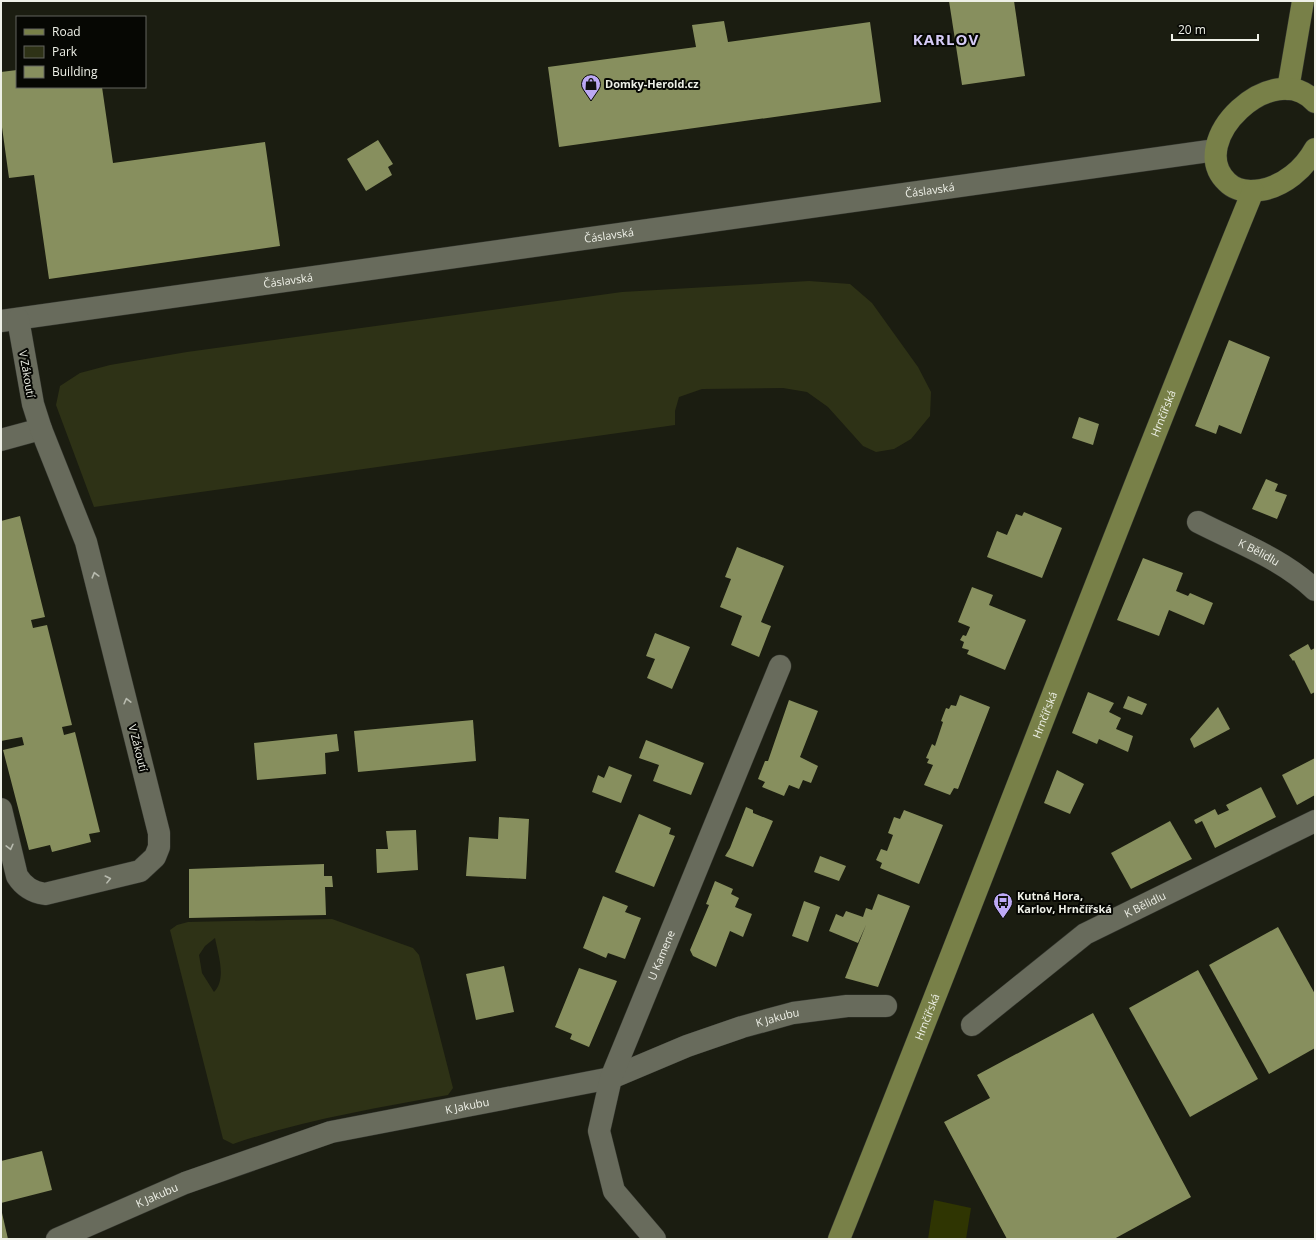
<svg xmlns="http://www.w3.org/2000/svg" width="1316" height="1240" font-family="'Open Sans',sans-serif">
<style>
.green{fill:#2e3216;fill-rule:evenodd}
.water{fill:#2f3502}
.building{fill:#878f5e}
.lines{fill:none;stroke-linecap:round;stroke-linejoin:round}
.minor-casing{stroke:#34362f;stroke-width:23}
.major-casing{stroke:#34362f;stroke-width:23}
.minor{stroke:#686b5c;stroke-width:22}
.major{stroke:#788048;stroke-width:22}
.oneway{stroke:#b8bbaf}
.labels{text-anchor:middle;stroke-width:4;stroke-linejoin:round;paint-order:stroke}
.poi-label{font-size:11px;font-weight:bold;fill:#eef0e7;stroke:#060703;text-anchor:start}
.street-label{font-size:11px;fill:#eef0e7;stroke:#060703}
.district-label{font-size:15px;font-weight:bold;letter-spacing:1px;fill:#d5cbf6;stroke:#060703}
</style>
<rect width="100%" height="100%" fill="#1b1d11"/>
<g class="green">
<path d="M809,281L850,284L872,303L918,367L931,392L930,416L911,439L894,449L876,452L863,446L828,407L807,392L783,388L702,389L679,397L675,411V425L94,507L56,405L60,386L80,373L110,365L187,352L622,292Z"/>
<path d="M332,919L413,948L419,955L453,1088L448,1095C376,1108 303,1120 233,1144L223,1139L170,930L177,925L188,922ZM215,938C218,954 227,979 214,992L202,973L199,955L205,946Z"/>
</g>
<path class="water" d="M934,1200L971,1208L966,1239H928Z"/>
<g class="building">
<path d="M949,1H1014L1025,76L962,85Z"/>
<path d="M724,21L728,42L870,22L881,102L559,147L548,67L696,47L692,25Z"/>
<path d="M17,70V87H102L113,163L265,142L280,246L49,279L34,175L9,178L1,120V72Z"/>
<path d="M378,140L393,164L388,167L392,175L366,191L347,159Z"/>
<path d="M1229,340L1270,357L1241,434L1219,425L1216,434L1195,426Z"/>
<path d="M1079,417L1099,424L1093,445L1072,438Z"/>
<path d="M1266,479L1278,484L1275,491L1287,495L1277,519L1252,509Z"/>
<path d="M1024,512L1062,528L1042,578L987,557L997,531L1007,535L1016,514L1022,516Z"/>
<path d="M20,516L45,617L31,620L33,628L47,625L72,725L62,727L64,735L75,732L100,832L89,834L91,842L52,852L50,845L29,850L3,750L24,745L22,737L1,741V521Z"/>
<path d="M737,547L784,566L761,622L771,626L759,657L731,645L742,616L720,607L731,579L725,577Z"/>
<path d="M1143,558L1183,573L1176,591L1188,596L1190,593L1213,603L1204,625L1169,610L1159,636L1117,620Z"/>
<path d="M972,587L993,595L989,605L1026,620L1005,670L967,654L969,650L962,648L964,642L960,640L963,635L966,636L970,627L958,622Z"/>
<path d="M655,633L690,647L672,689L647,678L655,659L646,656Z"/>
<path d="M1308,644L1311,650L1315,648V692L1311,694L1294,660L1293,661L1289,655Z"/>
<path d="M1088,692L1114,703L1109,712L1121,718L1116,729L1133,736L1128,752L1099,739L1097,744L1072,733Z"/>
<path d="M960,695L990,707L958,789L954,788L950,795L924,785L933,765L927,763L929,759L926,758L932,744L935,746L943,722L941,721L946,708L949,709L951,705L956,706Z"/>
<path d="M1128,696L1147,704L1142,715L1123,708Z"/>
<path d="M789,700L818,711L800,757L818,766L811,783L803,780L799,789L789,785L784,796L762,787L765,782L758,779L765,761H768Z"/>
<path d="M1218,707L1230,729L1194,748L1190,739Z"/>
<path d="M473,720L476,761L358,772L354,731Z"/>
<path d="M337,734L339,751L325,753L326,774L257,780L254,743Z"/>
<path d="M646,740L704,763L691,795L653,781L659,765L639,758Z"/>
<path d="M1315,758V795L1297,805L1282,775Z"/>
<path d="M609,766L632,775L621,803L592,792L598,775L604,778Z"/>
<path d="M1057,770L1084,784L1070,814L1044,803Z"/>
<path d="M1261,787L1276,817L1215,848L1202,821L1196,824L1194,820L1215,809L1218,815L1229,810L1226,805Z"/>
<path d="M746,807L753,810V813L773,821L753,867L725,856L730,848Z"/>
<path d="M904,810L943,825L919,884L880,868L882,863L876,860L881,849L887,851L893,835L888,833L894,817L900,819Z"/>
<path d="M639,814L671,828L669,834L675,836L654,887L615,872Z"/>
<path d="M499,817L529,819L526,879L466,876L469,837L498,839Z"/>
<path d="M1170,821L1192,859L1131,889L1111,853Z"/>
<path d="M416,830L418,870L377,873L376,849H388L386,831Z"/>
<path d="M820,856L846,866L839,881L814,872Z"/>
<path d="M324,864V876H332L333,887H325L326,915L189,918V869Z"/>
<path d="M715,881L733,889L731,894L739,898L735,907L752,914L743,937L730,931L716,967L693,956L690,950L709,905L706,904Z"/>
<path d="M878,894L910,906L878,987L845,978L866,925L858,943L829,931L836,914L843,917L846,911L863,917L866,908L872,910Z"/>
<path d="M603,896L628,906L625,912L641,918L625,959L608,953L606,958L583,948Z"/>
<path d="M804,901L820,907L808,942L792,936Z"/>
<path d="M1278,927L1315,994V1048L1269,1074L1209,965Z"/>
<path d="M504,966L514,1012L476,1020L466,974Z"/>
<path d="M579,968L617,981L589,1047L570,1039L572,1034L555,1027Z"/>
<path d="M1198,970L1258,1079L1190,1117L1129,1008Z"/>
<path d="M1093,1013L1191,1197L1114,1239H1007L944,1122L990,1098L977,1075Z"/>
<path d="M42,1151L52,1190L1,1203V1161Z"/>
<path d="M1,1213H2L8,1239H1Z"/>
</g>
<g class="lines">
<defs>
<g id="minor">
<path id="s1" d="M1,321L1216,150"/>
<path d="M1,440L41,429"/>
<path id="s2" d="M1198,522C1237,542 1283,559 1315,590"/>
<path d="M1,809L17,876C24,887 32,892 45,894L140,871L155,857L159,847V833L86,542L41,429L33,404L18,319"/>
<path id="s3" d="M972,1025L1085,934L1315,821"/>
<path id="s4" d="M57,1239L185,1183L331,1132L611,1078L687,1046L742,1027L793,1013L847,1006H886"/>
<path id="s5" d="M655,1239L614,1191L599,1131L611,1078L780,666"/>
</g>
<g id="major">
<path d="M1288,89L1303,1"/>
<path d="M1315,102C1274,56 1184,141 1227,182C1236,191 1249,192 1261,190C1284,186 1304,169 1315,149"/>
<path id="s6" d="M839,1239C979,891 1110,539 1253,191"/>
</g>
</defs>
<use href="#minor" class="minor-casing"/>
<use href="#major" class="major-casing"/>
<use href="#minor" class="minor"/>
<use href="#major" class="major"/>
</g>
<defs><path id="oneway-chevron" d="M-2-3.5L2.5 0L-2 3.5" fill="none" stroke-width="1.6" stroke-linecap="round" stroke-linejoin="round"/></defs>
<g class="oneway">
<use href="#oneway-chevron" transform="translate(95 575) rotate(-105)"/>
<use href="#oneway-chevron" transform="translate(127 701) rotate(-104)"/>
<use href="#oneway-chevron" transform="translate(10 847) rotate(76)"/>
<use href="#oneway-chevron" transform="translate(108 879) rotate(-14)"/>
</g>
<defs>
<symbol id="shop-pin" viewBox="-11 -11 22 30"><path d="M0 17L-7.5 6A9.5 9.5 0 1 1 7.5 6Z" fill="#bda9f5" stroke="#060703"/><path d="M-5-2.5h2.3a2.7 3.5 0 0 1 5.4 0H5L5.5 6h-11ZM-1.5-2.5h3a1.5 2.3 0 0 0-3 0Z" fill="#111"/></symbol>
<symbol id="bus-pin" viewBox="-11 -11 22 30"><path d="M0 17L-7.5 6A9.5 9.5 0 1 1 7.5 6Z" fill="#bda9f5" stroke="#060703"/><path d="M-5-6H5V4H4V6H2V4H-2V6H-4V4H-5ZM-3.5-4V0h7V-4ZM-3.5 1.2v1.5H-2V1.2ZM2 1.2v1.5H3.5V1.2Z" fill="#111"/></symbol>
</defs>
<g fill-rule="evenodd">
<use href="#shop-pin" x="580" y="73" width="22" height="30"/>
<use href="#bus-pin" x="992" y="891" width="22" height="30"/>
</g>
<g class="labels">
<g class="poi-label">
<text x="605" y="88">Domky-Herold.cz</text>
<text x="1017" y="900">Kutná Hora,<tspan x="1017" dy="13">Karlov, Hrnčířská</tspan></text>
</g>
<g class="street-label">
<text dy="4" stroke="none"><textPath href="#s1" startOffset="938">Čáslavská</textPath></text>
<text dy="4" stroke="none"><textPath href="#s1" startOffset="614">Čáslavská</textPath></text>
<text dy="4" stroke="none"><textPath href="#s1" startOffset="290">Čáslavská</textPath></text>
<text transform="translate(27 374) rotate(80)" y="4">V Zákoutí</text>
<text dy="4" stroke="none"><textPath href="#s6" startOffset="887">Hrnčířská</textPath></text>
<text dy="4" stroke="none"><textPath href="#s2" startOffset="68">K Bělidlu</textPath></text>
<text dy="4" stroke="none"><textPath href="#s6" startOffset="563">Hrnčířská</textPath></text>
<text transform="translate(138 748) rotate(76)" y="4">V Zákoutí</text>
<text dy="4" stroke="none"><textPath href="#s3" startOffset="212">K Bělidlu</textPath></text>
<text dy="4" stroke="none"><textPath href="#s5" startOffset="312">U Kamene</textPath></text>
<text dy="4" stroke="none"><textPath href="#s6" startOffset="239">Hrnčířská</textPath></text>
<text dy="4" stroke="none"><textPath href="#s4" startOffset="757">K Jakubu</textPath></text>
<text dy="4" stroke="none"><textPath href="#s4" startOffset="433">K Jakubu</textPath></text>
<text dy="4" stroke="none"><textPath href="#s4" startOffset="109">K Jakubu</textPath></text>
</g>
<g class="district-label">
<text x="946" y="45">KARLOV</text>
</g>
</g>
<rect width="1316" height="1240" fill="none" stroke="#eef0e7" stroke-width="4"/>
<rect x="16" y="16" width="130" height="72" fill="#060703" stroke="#63645e"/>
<rect x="24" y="29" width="20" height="6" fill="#788048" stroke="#63645e"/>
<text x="52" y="36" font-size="12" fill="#eef0e7">Road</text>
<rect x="24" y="46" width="20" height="12" fill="#2e3216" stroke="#63645e"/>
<text x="52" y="56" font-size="12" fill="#eef0e7">Park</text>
<rect x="24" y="66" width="20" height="12" fill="#878f5e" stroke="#63645e"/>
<text x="52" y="76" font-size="12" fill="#eef0e7">Building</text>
<path d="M1172 34v6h86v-6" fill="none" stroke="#eef0e7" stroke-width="2"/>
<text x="1178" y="34" font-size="12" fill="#eef0e7" stroke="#060703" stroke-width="3" paint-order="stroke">20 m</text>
</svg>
